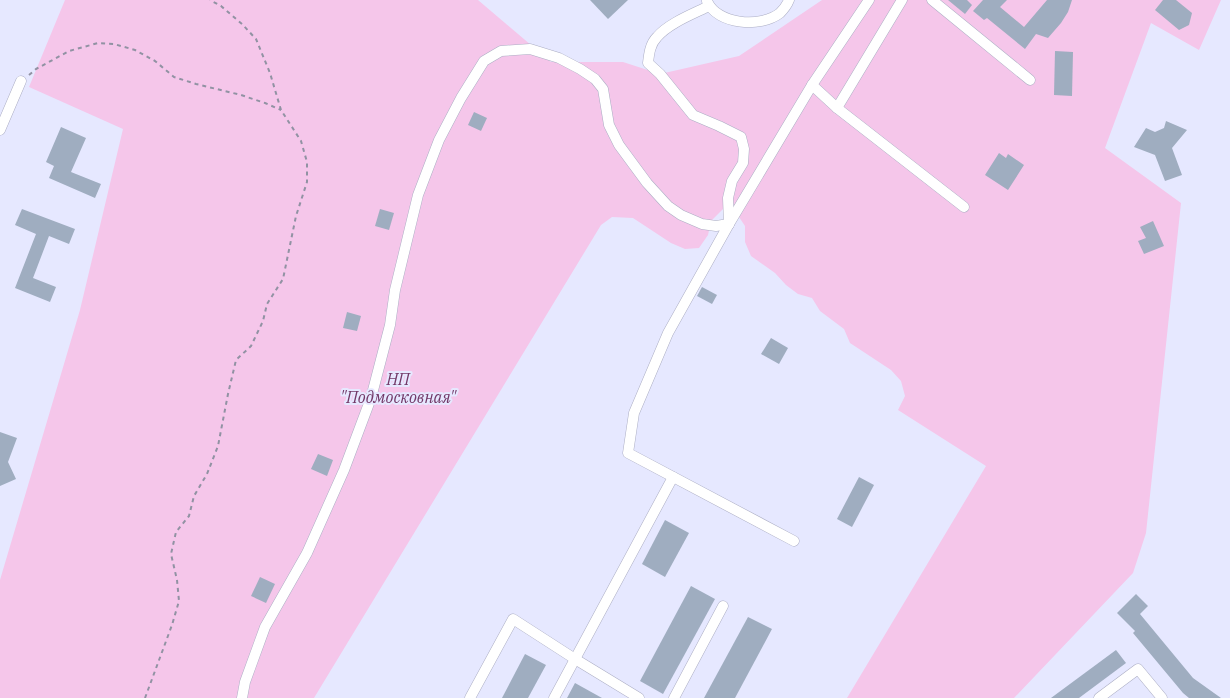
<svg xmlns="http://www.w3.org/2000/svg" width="1230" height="698" font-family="'IBM Plex Serif',serif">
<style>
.green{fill:#f5c6ea}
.building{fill:#9fadc0}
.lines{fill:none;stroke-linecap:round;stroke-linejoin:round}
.minor-casing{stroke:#acaec4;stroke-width:11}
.path{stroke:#9192a3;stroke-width:2;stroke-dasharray:4 4;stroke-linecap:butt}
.minor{stroke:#fff;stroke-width:10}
.labels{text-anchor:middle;stroke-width:4;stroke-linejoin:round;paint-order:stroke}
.park-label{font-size:16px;font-style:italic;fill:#723868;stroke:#e6e8ff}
</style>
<rect width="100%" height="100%" fill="#e6e8ff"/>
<path class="green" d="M65,0H478L551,62H623L660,74L739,56L822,0H1221L1199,50L1151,23L1105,148L1181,203L1146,533L1133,573L1014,698H847L986,466L898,410L905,396L901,381L891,370L850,343L844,329L820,311L812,298L798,294L786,285L775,273L751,256L745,242V226L737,214L723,209L711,221L708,235L699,248L685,249L671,243L633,218L612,217L601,225L314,698H0V580L80,310L123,129L29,87Z"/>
<g class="building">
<path d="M590,0H628L608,19Z"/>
<path d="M948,0H967L972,5L965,14Z"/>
<path d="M983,0H1007L1000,7L1024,27L1047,0H1072L1068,12L1061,23L1048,38L1036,34L1025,49L987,18L984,20L973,11Z"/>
<path d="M1163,0H1176L1192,13L1189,25L1179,30L1155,10Z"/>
<path d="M1055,51L1073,52L1072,96L1054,95Z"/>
<path d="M474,112L487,118L481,131L468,125Z"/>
<path d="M1166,121L1187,130L1172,148L1182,175L1165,181L1155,155L1134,147L1146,128L1155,132L1164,128Z"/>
<path d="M61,127L86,138L71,172L101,184L95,198L49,178L54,166L46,162Z"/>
<path d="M999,153L1006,158L1008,154L1024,165L1008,190L985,175Z"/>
<path d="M22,209L75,229L69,244L49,236L33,278L56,287L50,302L15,288L36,234L15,225Z"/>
<path d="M380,209L394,213L389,230L375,226Z"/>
<path d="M1153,221L1164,246L1144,254L1138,241L1146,238L1140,227Z"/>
<path d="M702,287L717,295L712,304L697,296Z"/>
<path d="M347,312L361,316L357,331L343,328Z"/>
<path d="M771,338L788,348L779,364L761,354Z"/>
<path d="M0,432L17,438L8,462L16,479L0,486Z"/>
<path d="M318,454L333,460L327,476L311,469Z"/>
<path d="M859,477L874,485L852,527L837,519Z"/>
<path d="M665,520L689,533L665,577L642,564Z"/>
<path d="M260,577L275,584L266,603L251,596Z"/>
<path d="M691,586L715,599L663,694L640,681Z"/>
<path d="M1136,594L1148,606L1140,614L1193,678L1221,698H1189L1183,693L1133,633L1135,631L1117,613Z"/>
<path d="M748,617L772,629L735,698H704Z"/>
<path d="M1116,650L1126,663L1079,698H1051Z"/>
<path d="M525,654L546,665L528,698H502Z"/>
<path d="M575,683L602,698H567Z"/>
</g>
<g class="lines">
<defs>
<g id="minor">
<path d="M932,0L1030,80"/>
<path d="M707,1C717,25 761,28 780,13C784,9 787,5 789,0"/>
<path d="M812,85L837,108L964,207"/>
<path d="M837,108L902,0"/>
<path d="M0,130L21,81"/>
<path d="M794,541L628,453L634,413L668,333L729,224L812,85L869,0"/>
<path d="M242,698L245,682L265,627L307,553L344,470L371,398L390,325L395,290L418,195L439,140L461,98L484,61L501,51L530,49L559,58L580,69L595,79L603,89L609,125L619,145L647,183L668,206L681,215L702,224L716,226L729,224L728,198L732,181L743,163L744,149L741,137L719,126L693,115L660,74L648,63C649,54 650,44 657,37C669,23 693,14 709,6"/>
<path d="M470,698L513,619L575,659L639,698"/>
<path d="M554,698L673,477"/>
<path d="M674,698L723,606"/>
<path d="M1099,698L1138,669L1162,698"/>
</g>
</defs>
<use href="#minor" class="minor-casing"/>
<g class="path">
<path d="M29,75L36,69L69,51L98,43L114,44L135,50L155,61L174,77L196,84L241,95L265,103L281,110"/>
<path d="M145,698L172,625L179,601L177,580L171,554L176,532L189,516L194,496L207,474L218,446L228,394L236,360L251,346L263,321L267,304L283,279L296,216L307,182V162L301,141L281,110L270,73L256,39L242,24L221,6L210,0"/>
</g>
<use href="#minor" class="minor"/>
</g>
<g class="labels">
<g class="park-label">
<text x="398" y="385">НП<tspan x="398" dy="18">"Подмосковная"</tspan></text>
</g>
</g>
</svg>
